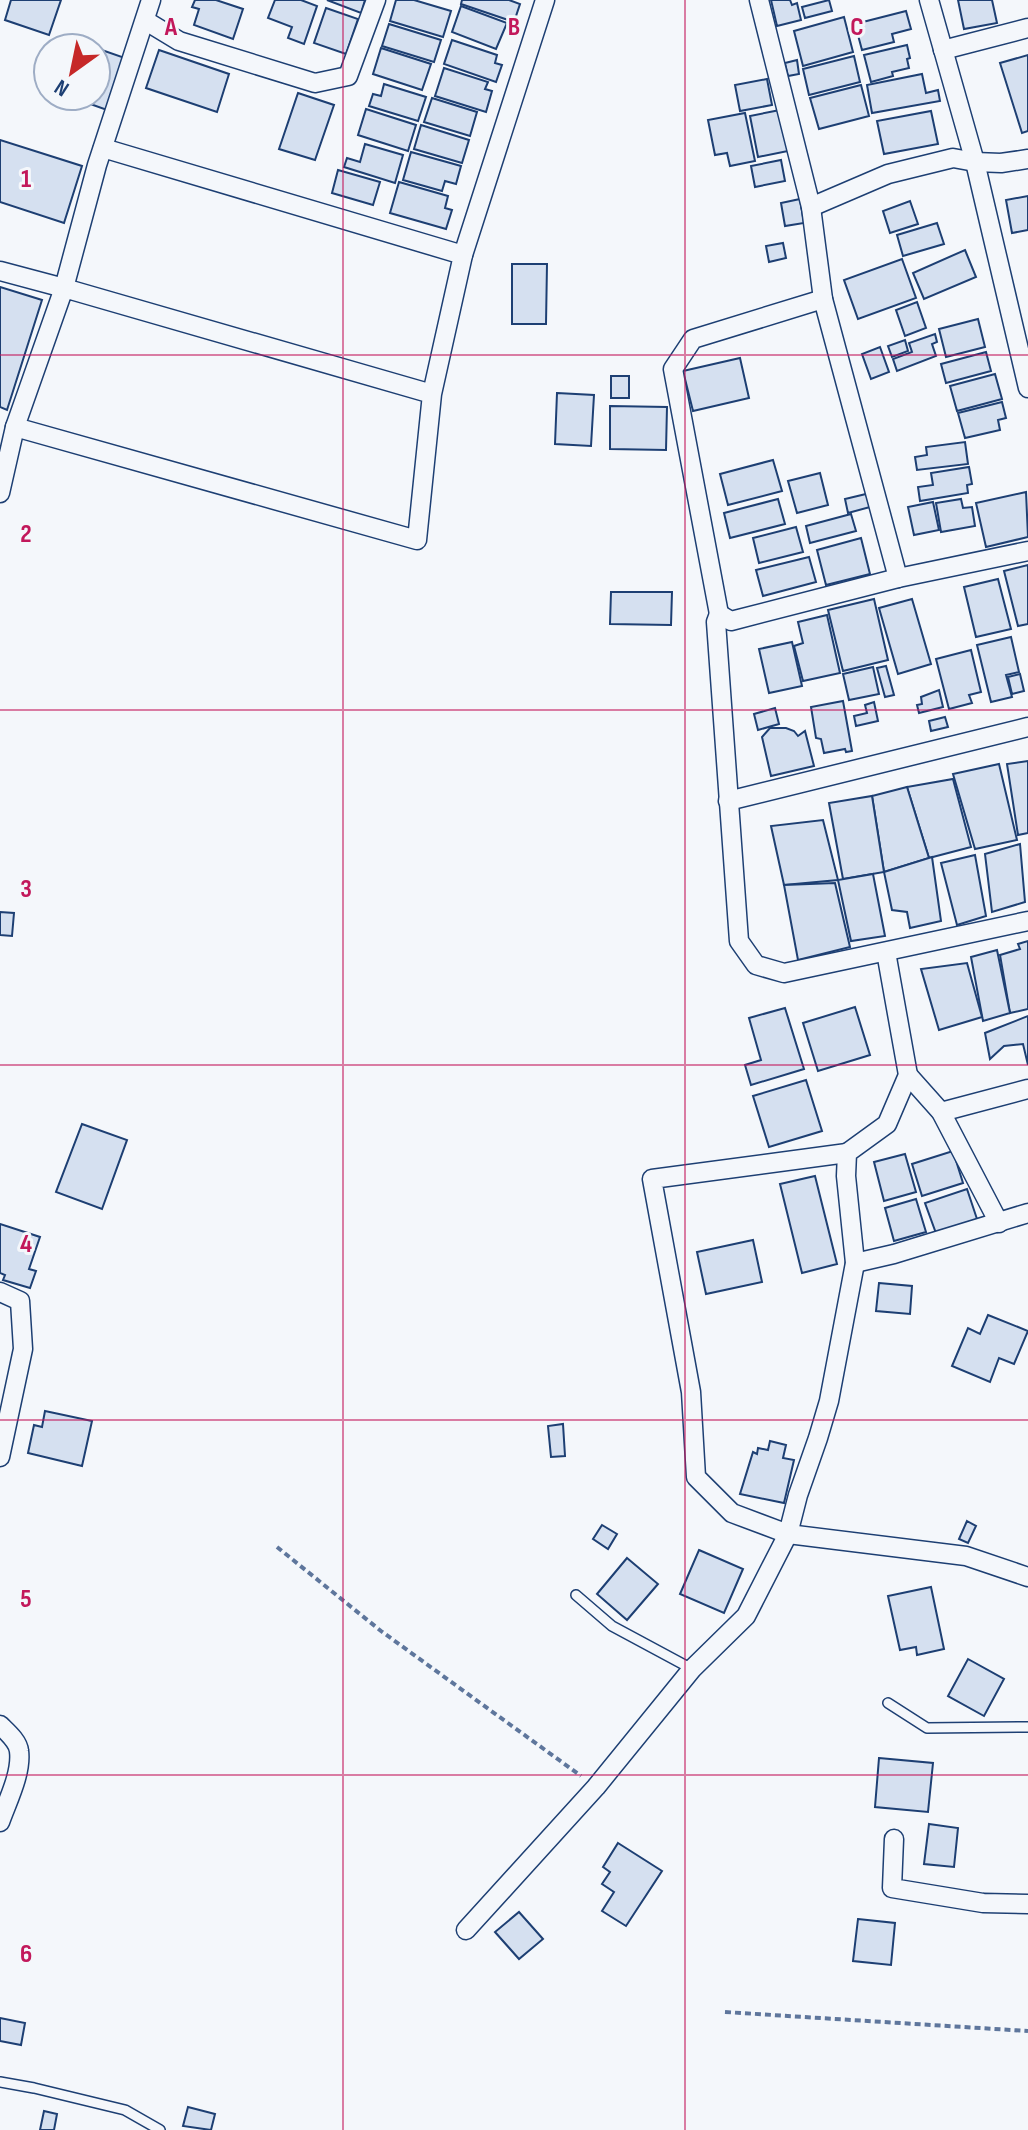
<svg xmlns="http://www.w3.org/2000/svg" width="1028" height="2130" font-family="'Sofia Sans Condensed',sans-serif">
<style>
.building{fill:#d5e0f0;stroke:#1d3f73;stroke-width:2}
.lines{fill:none;stroke-linecap:round;stroke-linejoin:round}
.lane-casing{stroke:#1d3f73;stroke-width:12}
.street-casing{stroke:#1d3f73;stroke-width:21}
.path{stroke:#5e769c;stroke-width:4;stroke-dasharray:6 4;stroke-linecap:butt}
.lane{stroke:#f4f7fb;stroke-width:9}
.street{stroke:#f4f7fb;stroke-width:18}
.grid{fill:none;stroke:#c2185b;stroke-width:2;stroke-opacity:0.55}
.grid-label{font-size:26px;text-anchor:middle;font-weight:bold;fill:#c2185b;stroke:#f4f7fb;stroke-width:6;stroke-linejoin:round;paint-order:stroke}
</style>
<rect width="100%" height="100%" fill="#f4f7fb"/>
<g class="building">
<path d="M11,0H61L49,35L5,20Z"/>
<path d="M195,0H216L243,9L233,39L194,25L199,9L192,7Z"/>
<path d="M275,0H301L317,6L304,44L288,38L292,27L268,18Z"/>
<path d="M327,0H365L361,13Z"/>
<path d="M396,0H414L451,11L443,37L390,21Z"/>
<path d="M462,0H509L520,4L514,22L461,4Z"/>
<path d="M771,0H790L792,5L797,3L801,20L777,26Z"/>
<path d="M829,0L832,11L805,18L802,7Z"/>
<path d="M958,0H992L997,23L964,29Z"/>
<path d="M461,6L507,23L496,49L452,32Z"/>
<path d="M326,8L358,19L346,54L314,43Z"/>
<path d="M906,11L911,29L892,34L894,42L862,50L855,24Z"/>
<path d="M844,17L853,52L803,66L794,31Z"/>
<path d="M389,24L441,40L434,62L382,46Z"/>
<path d="M452,40L497,55L495,63L502,65L496,82L444,64Z"/>
<path d="M907,45L910,58L907,59L909,68L892,72L893,76L871,82L864,55Z"/>
<path d="M96,48L125,58L107,110L68,96H96Z"/>
<path d="M381,48L431,64L422,90L373,74Z"/>
<path d="M159,50L229,74L217,112L146,88Z"/>
<path d="M1028,55V131L1022,133L1000,63Z"/>
<path d="M854,56L860,82L809,95L803,69Z"/>
<path d="M797,60L799,74L788,76L785,63Z"/>
<path d="M444,68L488,82L485,89L492,91L486,112L435,96Z"/>
<path d="M922,74L926,93L938,90L940,101L872,113L867,85Z"/>
<path d="M767,79L772,105L740,111L735,85Z"/>
<path d="M384,84L426,97L418,121L369,106L373,94L381,96Z"/>
<path d="M861,85L869,116L819,129L810,98Z"/>
<path d="M298,93L334,105L315,160L279,149Z"/>
<path d="M432,98L477,112L470,136L424,122Z"/>
<path d="M366,109L416,125L408,151L358,135Z"/>
<path d="M780,110L788,151L758,157L750,116Z"/>
<path d="M931,111L938,144L884,154L877,121Z"/>
<path d="M745,113L755,161L730,166L727,153L715,155L708,120Z"/>
<path d="M421,125L469,140L462,163L414,149Z"/>
<path d="M0,140L82,166L64,223L0,202Z"/>
<path d="M365,144L403,155L395,183L344,167L347,158L360,162Z"/>
<path d="M411,152L461,166L456,184L445,181L442,191L403,180Z"/>
<path d="M781,160L785,181L755,187L751,166Z"/>
<path d="M338,170L380,182L373,205L332,193Z"/>
<path d="M399,182L448,196L445,208L452,210L446,229L390,213Z"/>
<path d="M1028,196V230L1012,233L1006,200Z"/>
<path d="M800,199L804,223L785,226L781,203Z"/>
<path d="M910,201L918,224L890,233L883,211Z"/>
<path d="M937,223L944,244L903,256L897,235Z"/>
<path d="M783,243L786,258L769,262L766,246Z"/>
<path d="M965,250L976,277L924,299L913,273Z"/>
<path d="M902,259L916,298L858,319L844,280Z"/>
<path d="M512,264H547L546,324H512Z"/>
<path d="M0,287L42,300L7,410L0,407Z"/>
<path d="M917,302L926,328L905,336L896,310Z"/>
<path d="M978,319L985,347L946,357L939,329Z"/>
<path d="M935,334L937,342L932,344L936,356L897,371L893,359L912,352L909,343Z"/>
<path d="M905,340L908,351L892,357L888,346Z"/>
<path d="M880,347L889,372L871,379L862,354Z"/>
<path d="M986,352L991,371L946,383L941,364Z"/>
<path d="M740,358L749,398L693,411L683,371Z"/>
<path d="M995,374L1002,399L957,411L950,386Z"/>
<rect x="611" y="376" width="18" height="22"/>
<path d="M557,393L594,395L591,446L555,444Z"/>
<path d="M1002,402L1006,418L998,420L1000,430L965,438L958,413Z"/>
<path d="M610,406L667,407L666,450L610,449Z"/>
<path d="M965,442L968,464L917,470L915,457L927,455L926,447Z"/>
<path d="M773,460L782,491L728,505L720,474Z"/>
<path d="M969,467L972,484L967,485L968,493L920,501L918,487L933,485L931,473Z"/>
<path d="M820,473L828,505L797,513L788,481Z"/>
<path d="M1026,492L1028,537L986,547L976,503Z"/>
<path d="M866,494L870,507L848,513L845,499Z"/>
<path d="M778,499L785,524L730,538L724,513Z"/>
<path d="M961,499L963,508L972,507L975,526L941,532L936,503Z"/>
<path d="M933,502L939,530L914,535L908,507Z"/>
<path d="M851,514L856,531L810,543L806,526Z"/>
<path d="M796,527L803,552L759,563L753,538Z"/>
<path d="M861,538L870,574L826,585L817,550Z"/>
<path d="M809,557L816,582L763,596L756,570Z"/>
<path d="M1028,565V624L1018,626L1004,571Z"/>
<path d="M998,579L1011,629L976,637L964,587Z"/>
<path d="M611,592H672L671,625L610,624Z"/>
<path d="M874,599L888,660L843,671L828,610Z"/>
<path d="M912,599L931,664L898,674L879,608Z"/>
<path d="M827,615L840,673L803,681L794,646L803,643L798,622Z"/>
<path d="M1011,637L1019,672L1006,675L1012,697L991,702L977,645Z"/>
<path d="M792,642L802,686L769,693L759,649Z"/>
<path d="M971,650L981,692L969,695L972,703L949,709L936,659Z"/>
<path d="M886,666L894,695L885,697L877,668Z"/>
<path d="M873,667L879,694L849,700L843,674Z"/>
<path d="M1020,674L1024,691L1012,694L1008,677Z"/>
<path d="M939,690L943,707L919,713L917,705L922,704L921,697Z"/>
<path d="M843,701L852,751L846,752L845,749L824,753L821,739L816,738L811,707Z"/>
<path d="M874,702L878,721L856,726L854,716L867,713L865,705Z"/>
<path d="M775,708L779,724L758,730L754,714Z"/>
<path d="M945,717L948,727L931,731L929,721Z"/>
<path d="M770,728H786L794,731L798,736L805,731L814,766L771,776L762,737Z"/>
<path d="M1028,761V833L1018,835L1007,764Z"/>
<path d="M999,764L1017,840L975,849L953,774Z"/>
<path d="M953,779L971,847L929,858L907,787Z"/>
<path d="M907,787L929,858L884,872L872,796Z"/>
<path d="M872,796L884,872L843,879L829,803Z"/>
<path d="M823,820L838,880L784,885L771,826Z"/>
<path d="M1020,844L1025,902L992,912L985,854Z"/>
<path d="M975,855L986,916L957,925L941,863Z"/>
<path d="M932,857L941,921L910,928L907,912L892,910L884,872Z"/>
<path d="M873,874L885,936L851,941L838,880Z"/>
<path d="M835,883L850,947L798,960L784,885Z"/>
<path d="M0,912L14,913L12,936L0,935Z"/>
<path d="M1028,941V1009L1010,1013L1000,955L1020,949L1018,944Z"/>
<path d="M997,950L1010,1013L983,1021L971,957Z"/>
<path d="M967,963L982,1017L939,1030L921,969Z"/>
<path d="M855,1007L870,1055L818,1071L803,1023Z"/>
<path d="M785,1008L804,1069L751,1085L745,1065L761,1060L749,1018Z"/>
<path d="M1028,1016V1065L1023,1044L1004,1046L990,1059L985,1033Z"/>
<path d="M806,1080L822,1131L769,1147L753,1096Z"/>
<path d="M82,1124L127,1140L102,1209L56,1192Z"/>
<path d="M953,1151L963,1183L922,1196L912,1164Z"/>
<path d="M905,1154L916,1192L884,1201L874,1162Z"/>
<path d="M815,1176L837,1264L802,1273L780,1184Z"/>
<path d="M967,1189L978,1222L937,1236L925,1203Z"/>
<path d="M916,1199L926,1232L894,1241L885,1208Z"/>
<path d="M0,1224L40,1237L29,1269L36,1271L30,1288L3,1280L5,1275L0,1273Z"/>
<path d="M753,1240L762,1282L706,1294L697,1252Z"/>
<path d="M879,1283L912,1286L910,1314L876,1311Z"/>
<path d="M988,1315L1028,1331L1014,1364L999,1358L990,1382L952,1366L968,1328L980,1334Z"/>
<path d="M45,1411L92,1421L82,1466L28,1453L34,1425L42,1427Z"/>
<path d="M563,1424L565,1456L551,1457L548,1426Z"/>
<path d="M770,1441L786,1445L783,1458L794,1460L784,1503L740,1494L753,1452L757,1454L758,1448L768,1450Z"/>
<path d="M967,1521L976,1526L968,1543L959,1539Z"/>
<path d="M602,1525L617,1534L608,1549L593,1539Z"/>
<path d="M699,1550L743,1569L724,1613L680,1594Z"/>
<path d="M627,1558L658,1584L627,1620L597,1594Z"/>
<path d="M931,1587L944,1649L917,1655L916,1647L900,1650L888,1596Z"/>
<path d="M968,1659L1004,1679L984,1716L948,1696Z"/>
<path d="M879,1758L933,1763L928,1812L875,1807Z"/>
<path d="M929,1824L958,1828L954,1867L924,1864Z"/>
<path d="M618,1843L662,1871L626,1926L602,1911L614,1892L602,1884L610,1872L603,1867Z"/>
<path d="M519,1912L543,1939L519,1959L495,1932Z"/>
<path d="M858,1919L895,1923L891,1965L853,1961Z"/>
<path d="M0,2018L25,2023L21,2045L0,2041Z"/>
<path d="M188,2107L215,2114L211,2130L183,2126Z"/>
<path d="M44,2111L57,2114L54,2130H40Z"/>
</g>
<g class="lines">
<defs>
<g id="lane">
<path d="M576,1595L612,1626L692,1669"/>
<path d="M888,1703L927,1728L1028,1727"/>
<path d="M0,2082L34,2088L125,2110L160,2130"/>
</g>
<g id="street">
<path d="M759,0L811,207L823,299L898,578"/>
<path d="M929,0L975,162L1028,388"/>
<path d="M146,21L179,41L315,83L348,76L376,0"/>
<path d="M943,50L1028,28"/>
<path d="M103,148L463,255L432,394L64,288L15,427L417,540L432,394"/>
<path d="M811,207L888,174L953,158L975,162L1001,163L1028,159"/>
<path d="M463,255L545,0"/>
<path d="M0,271L64,288L97,165L151,0"/>
<path d="M0,493L15,427"/>
<path d="M1028,551L898,578L731,621L719,614L716,622L739,941L756,965L784,973L1028,921"/>
<path d="M719,614L673,369L693,339L823,299"/>
<path d="M728,801L1028,727"/>
<path d="M908,1075L941,1112L999,1223"/>
<path d="M941,1112L1028,1089"/>
<path d="M847,1153L652,1179L691,1392L696,1477L732,1513L788,1534L966,1556L1028,1577"/>
<path d="M855,1263L894,1254L1028,1213"/>
<path d="M0,1292L20,1301L23,1349L0,1457"/>
<path d="M0,1725C7,1732 18,1741 19,1751C22,1773 7,1802 0,1822"/>
<path d="M894,1839L892,1888L983,1903L1028,1904"/>
<path d="M466,1930L596,1787L692,1669L746,1616L788,1534L798,1495L818,1438L829,1401L855,1263L846,1176L847,1153L887,1124L908,1075L886,952"/>
</g>
</defs>
<use href="#lane" class="lane-casing"/>
<use href="#street" class="street-casing"/>
<g class="path">
<path d="M277,1547L381,1631L581,1776"/>
<path d="M725,2012L1028,2031"/>
</g>
<use href="#lane" class="lane"/>
<use href="#street" class="street"/>
</g>
<path class="grid" d="M343,0V2130M685,0V2130M0,355H1028M0,710H1028M0,1065H1028M0,1420H1028M0,1775H1028"/>
<g class="grid-label">
<text x="171" y="35">A</text>
<text x="514" y="35">B</text>
<text x="857" y="35">C</text>
<text x="26" y="187">1</text>
<text x="26" y="542">2</text>
<text x="26" y="897">3</text>
<text x="26" y="1252">4</text>
<text x="26" y="1607">5</text>
<text x="26" y="1962">6</text>
</g>
<g transform="translate(72 72) rotate(213)"><circle r="38" fill="#f4f7fb" stroke="#9eadc5" stroke-width="2"/>
<path d="M0-6L14 30L0 20L-14 30Z" fill="#c62828"/>
<text y="-12" font-size="22" font-weight="bold" text-anchor="middle" fill="#1d3f73">N</text>
</g>
</svg>
